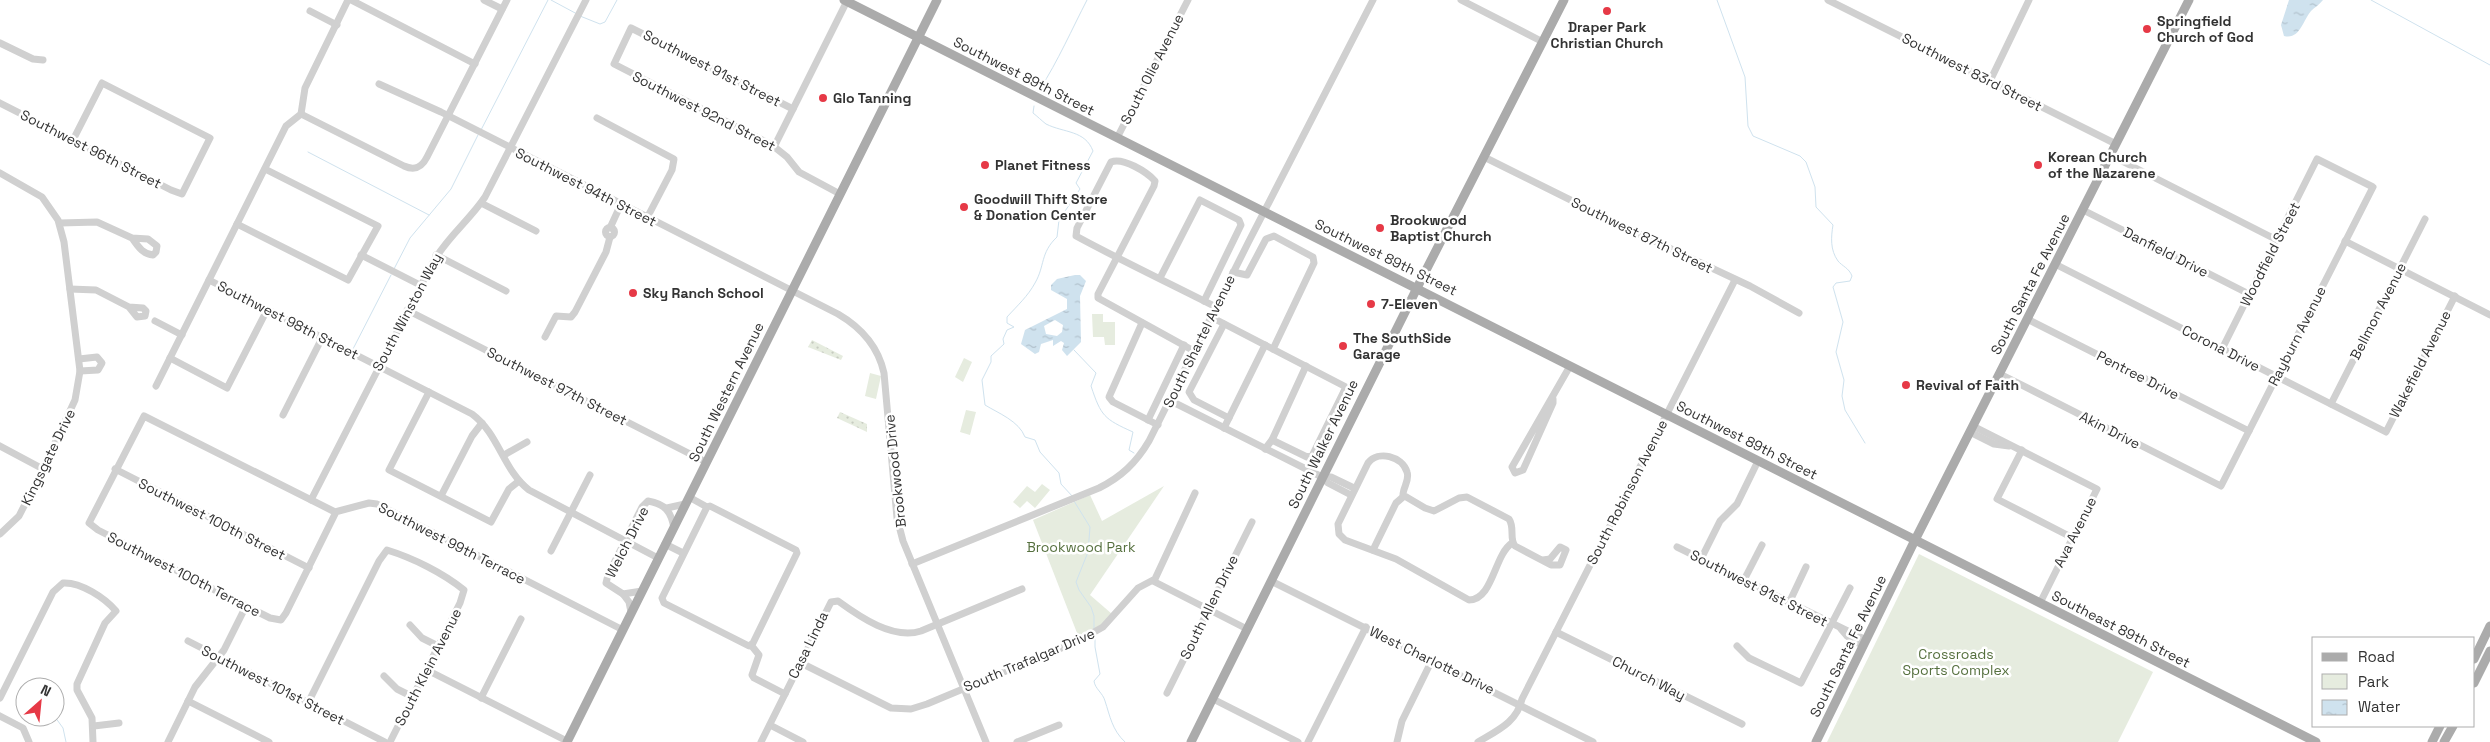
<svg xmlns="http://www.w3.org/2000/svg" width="2490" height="742" font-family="'Space Grotesk',sans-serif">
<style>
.grass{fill:url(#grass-dots)}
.green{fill:#e6ecdf}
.water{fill:url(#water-ripples);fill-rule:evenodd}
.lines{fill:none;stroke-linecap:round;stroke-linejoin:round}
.stream{stroke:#cfe2ee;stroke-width:1}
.minor{stroke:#d0d0d0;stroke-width:7}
.major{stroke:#ababab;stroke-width:9}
.poi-dot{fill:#e63946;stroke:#fff;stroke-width:2}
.labels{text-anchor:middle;stroke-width:5;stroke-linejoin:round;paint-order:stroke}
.poi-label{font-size:14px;font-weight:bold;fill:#333;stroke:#fff;text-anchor:start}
.street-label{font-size:14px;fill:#333;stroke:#fff}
.park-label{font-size:14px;fill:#56703f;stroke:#fff}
</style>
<defs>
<pattern id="grass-dots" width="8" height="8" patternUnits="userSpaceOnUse" patternTransform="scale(1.25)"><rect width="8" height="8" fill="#e6ecdf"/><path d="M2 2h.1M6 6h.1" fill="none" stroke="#c6cbc0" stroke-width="1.8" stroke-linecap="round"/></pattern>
<pattern id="water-ripples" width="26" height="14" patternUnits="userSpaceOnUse" patternTransform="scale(1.25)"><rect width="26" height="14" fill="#cfe2ee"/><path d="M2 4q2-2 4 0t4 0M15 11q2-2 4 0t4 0" fill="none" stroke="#b2c2cd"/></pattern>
</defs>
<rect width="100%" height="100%" fill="#fff"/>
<g class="grass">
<path d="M812,340L843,356L841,360L808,347Z"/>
<path d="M840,412L867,424V432L837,418Z"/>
</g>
<g class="green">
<path d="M1092,314H1103V322H1115V345H1105L1104,337H1093Z"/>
<path d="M964,358L972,362L963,382L955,377Z"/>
<path d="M870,373L881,376L876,399L865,396Z"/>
<path d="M966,410L976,412L970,435L960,432Z"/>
<path d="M1042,484L1050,490L1035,508L1027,501L1020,508L1013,502L1027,486L1035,492Z"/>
<path d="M1164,486L1090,595L1112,614L1100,627L1079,638L1033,520L1090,495L1102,521Z"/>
<path d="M1919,554L2153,672L2118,742H1827Z"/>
</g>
<g class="water">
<path d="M2289,0H2323C2319,5 2315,7 2311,11C2303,20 2300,40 2284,36L2281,25Z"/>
<path d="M1075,275H1080L1086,281L1080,296L1081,342L1067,356L1062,350L1064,343L1061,341L1053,346V340L1041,344L1039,352L1035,354L1021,344L1025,330L1067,309V299L1051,290V285L1057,279ZM1055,320L1063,325L1062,332L1057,336L1046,334L1044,326Z"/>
</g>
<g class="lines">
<g class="stream">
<path d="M551,0L577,14"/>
<path d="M1717,0L1745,77L1748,126L1753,136L1800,156L1806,162L1815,187L1816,207L1833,225C1831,237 1830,250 1838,261C1842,266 1849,268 1852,276L1850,281L1836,283L1833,287L1843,322L1836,352L1844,380L1842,396L1845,410L1865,443"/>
<path d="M2371,0L2490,65"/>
<path d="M580,16L600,24L605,22L617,0"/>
<path d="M1040,89C1058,61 1072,29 1087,0"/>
<path d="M1034,106L1033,113C1037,116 1042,121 1046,124C1064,133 1085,130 1093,151L1076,183L1080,189L1059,220L1057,237C1040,253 1045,266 1035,283C1028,296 1017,306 1007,317V323L1014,327L1007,330L1003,339L1004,344L991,356V362L982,380L985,405C998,413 1019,421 1025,437L1035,440L1040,452L1059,473L1061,484L1073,497"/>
<path d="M481,130L548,0"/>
<path d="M308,152L429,215"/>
<path d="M394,269L410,238L451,189L478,135"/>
<path d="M353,349L391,275"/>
<path d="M1074,350L1096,373L1091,386C1101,416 1104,419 1133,432L1129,450L1134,453"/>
<path d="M1074,501L1090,527L1088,552L1076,582L1079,590L1091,607L1094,616V629"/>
<path d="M1095,636V647L1100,674L1094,681C1095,689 1103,693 1105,701C1110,716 1112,730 1125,742"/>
<path d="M55,717L63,728L66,742"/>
</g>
<g class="minor">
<path d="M351,0L475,64"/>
<path d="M484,0L502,9"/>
<path d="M1461,0L1543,42"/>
<path d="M1828,0L2116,144"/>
<path d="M310,11L337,25"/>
<path d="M0,43L33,59L43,60"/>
<path d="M1990,81L2029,0"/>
<path d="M379,84L441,112L838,314C862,328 878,346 884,373L897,518L903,541L986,742"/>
<path d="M0,103L171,190L182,194L210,138L102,83L73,140"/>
<path d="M793,109L631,28L614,64L772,145L787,157L799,172L840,194"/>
<path d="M301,114L404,166C415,171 422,167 427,157L507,0"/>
<path d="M597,118L674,159L672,170L647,218"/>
<path d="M1117,138L1188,0"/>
<path d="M774,147L847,1"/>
<path d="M2110,155L2277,240"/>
<path d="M1484,157L1635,232L1750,286L1799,313"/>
<path d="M0,173L42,197L58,220L64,242L80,371L75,400L43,469L19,516L0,534"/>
<path d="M481,203L536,231"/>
<path d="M2083,210L2249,294"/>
<path d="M60,223L97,222L132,238L148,239L157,246L156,252L153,255C142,254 138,246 132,238"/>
<path d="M237,224L348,280L378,226L265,169"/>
<circle cx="610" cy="232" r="4.5"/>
<path d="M610,228L621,204"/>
<path d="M2345,241L2490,315"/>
<path d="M361,255L420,285"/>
<path d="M436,255L506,291"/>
<path d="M2055,264L2386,432L2455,296"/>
<path d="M1233,272L1247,275L1266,239L1274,236L1313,257L1314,263L1273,349"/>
<path d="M1160,278L1200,200L1239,220L1241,225L1204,301"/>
<path d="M209,280L472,414C499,434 503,470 529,490L658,558"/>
<path d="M70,289L96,290L129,307L143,308L146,311L145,316L137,317L129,307"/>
<path d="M407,310L706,462"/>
<path d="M1211,317L1346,387L1312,456L1307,457L1272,440"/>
<path d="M2027,319L2249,431"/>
<path d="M155,321L182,335"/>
<path d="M1142,323L1109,397L1113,402L1158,425"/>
<path d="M1224,324L1189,392L1194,400L1229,418"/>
<path d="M545,337L556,316L571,317L575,312L606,252L610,237"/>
<path d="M1194,351L1098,298V294L1154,186L1155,181C1147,172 1123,157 1111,162L1077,228L1076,236C1122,261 1169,283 1216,307"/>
<path d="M170,358L227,388L267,310"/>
<path d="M79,359L97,357L102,363L98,370L80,371"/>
<path d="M2000,374L2221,486L2373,187L2317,159L2222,349"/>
<path d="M156,386L286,126L301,114L305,88L348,0"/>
<path d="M429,392L389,470L491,522L509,489L519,481"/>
<path d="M1553,399V403L1523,470L1515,473L1512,467L1570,366"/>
<path d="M1169,400L1322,477L1328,483L1351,495"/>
<path d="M2331,404L2425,219"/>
<path d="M283,415L322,338"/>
<path d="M1148,420L1184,345"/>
<path d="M1973,426L2097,489L2040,603"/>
<path d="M1224,428L1265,345"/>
<path d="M1970,432L1994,444L2009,446"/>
<path d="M0,446L43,469"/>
<path d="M1265,449L1272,440L1306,366"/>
<path d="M2022,450L1997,499L2073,538"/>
<path d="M504,455L527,442"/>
<path d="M115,469L309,568"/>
<path d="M1322,477H1331L1354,488"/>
<path d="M441,496L472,436L482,423"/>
<path d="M689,497L707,507"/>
<path d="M311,500L432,264C446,238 469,221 485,197L586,0"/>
<path d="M710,506L796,550L797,553L753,643L749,646L664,603L662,598L707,507Z"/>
<path d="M667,508L685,504"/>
<path d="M336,512L286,613L281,620L270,618L246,606L98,530L89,523L144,416L335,512L369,503L377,504L623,630"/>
<path d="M1512,543C1494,555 1493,600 1469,600L1396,559L1345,540L1339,534L1338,524L1368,463C1378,450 1402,456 1407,472C1410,480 1403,487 1403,495L1425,508L1434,511L1459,498L1467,497L1509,519C1515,528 1509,538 1515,546L1551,565H1560L1566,550L1560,547L1550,559L1543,560"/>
<path d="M665,544L683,553"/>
<path d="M1677,547L1866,640"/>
<path d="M1373,550L1396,503L1403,497"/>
<path d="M551,551L590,475"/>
<path d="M1701,559L1720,521L1737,504L1758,461"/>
<path d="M912,564L1099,488C1121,477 1136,463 1149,441L1248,243L1373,0"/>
<path d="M1744,580L1762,545"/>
<path d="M1153,581L1247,629"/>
<path d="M1271,581L1593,742"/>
<path d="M642,591L623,594L606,583L608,575L642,507L648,501C665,504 671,511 674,528"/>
<path d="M623,594L629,602L631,612"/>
<path d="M1789,603L1806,567"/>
<path d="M410,625L422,638L438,646"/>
<path d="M1841,629L1847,636L1863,646"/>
<path d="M1556,632L1742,724"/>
<path d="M188,641L385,742"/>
<path d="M751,645L759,655L752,675L754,678L785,694"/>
<path d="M1737,646L1749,658L1801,683L1850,588"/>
<path d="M801,663L891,708L911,709L927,704L1078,641L1103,627L1138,588L1155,579L1195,493"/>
<path d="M427,670L567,741"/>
<path d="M384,676L397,689L413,697"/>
<path d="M1167,693L1252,522"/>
<path d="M0,698L53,592L63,583C81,582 105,598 116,611L105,623L77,684V690L92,718L93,742"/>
<path d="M481,698L521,619"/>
<path d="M1213,699L1298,742"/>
<path d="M188,701L269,742"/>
<path d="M308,703L379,561L387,550C413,558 443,573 464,590L460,603L390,742"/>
<path d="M0,716L23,728L29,742"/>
<path d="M770,725L803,742"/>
<path d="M94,726L119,723"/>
<path d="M168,742L195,687L224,650L246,606"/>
<path d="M761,742L831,602L838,601C860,617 893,640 921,631L1022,589"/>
<path d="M1017,742L1059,725"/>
<path d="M1308,742L1366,627"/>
<path d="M1397,742L1402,721L1432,660"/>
<path d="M1478,742C1498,730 1517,722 1522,699L1735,280"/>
</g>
<g class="major">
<path d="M844,0L2316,742"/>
<path d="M2474,659L2490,626"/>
<path d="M2474,683L2490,651"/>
<path d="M567,742L937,0"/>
<path d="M1191,742L1421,280L1564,0"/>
<path d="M1816,742L1915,540L2189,0"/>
<path d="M2432,742L2440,726"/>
<path d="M2444,742L2453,726"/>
</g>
</g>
<g class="poi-dot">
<circle cx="1607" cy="11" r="5"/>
<circle cx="2147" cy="29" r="5"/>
<circle cx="823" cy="98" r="5"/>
<circle cx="985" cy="165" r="5"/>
<circle cx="2038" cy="165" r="5"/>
<circle cx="964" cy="207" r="5"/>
<circle cx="1380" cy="228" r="5"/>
<circle cx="633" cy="293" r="5"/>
<circle cx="1371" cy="304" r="5"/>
<circle cx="1343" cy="346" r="5"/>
<circle cx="1906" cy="385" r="5"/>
</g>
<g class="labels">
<g class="poi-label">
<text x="2157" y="26">Springfield<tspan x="2157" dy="16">Church of God</tspan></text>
<text x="1607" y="32" text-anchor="middle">Draper Park<tspan x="1607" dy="16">Christian Church</tspan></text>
<text x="833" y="103">Glo Tanning</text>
<text x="2048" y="162">Korean Church<tspan x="2048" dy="16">of the Nazarene</tspan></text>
<text x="995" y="170">Planet Fitness</text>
<text x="974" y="204">Goodwill Thift Store<tspan x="974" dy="16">&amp; Donation Center</tspan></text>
<text x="1390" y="225">Brookwood<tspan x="1390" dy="16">Baptist Church</tspan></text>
<text x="643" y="298">Sky Ranch School</text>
<text x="1381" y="309">7-Eleven</text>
<text x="1353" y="343">The SouthSide<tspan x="1353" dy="16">Garage</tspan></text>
<text x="1916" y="390">Revival of Faith</text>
</g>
<g class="street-label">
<text transform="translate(712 68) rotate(27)" y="5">Southwest 91st Street</text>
<text transform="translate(1152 69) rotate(-63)" y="5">South Olie Avenue</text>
<text transform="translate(1972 72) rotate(27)" y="5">Southwest 83rd Street</text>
<text transform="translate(1024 76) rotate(27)" y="5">Southwest 89th Street</text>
<text transform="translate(704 111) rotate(27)" y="5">Southwest 92nd Street</text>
<text transform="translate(91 149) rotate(27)" y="5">Southwest 96th Street</text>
<text transform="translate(586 187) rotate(27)" y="5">Southwest 94th Street</text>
<text transform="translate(1642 235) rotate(26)" y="5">Southwest 87th Street</text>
<text transform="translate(2166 252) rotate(27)" y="5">Danfield Drive</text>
<text transform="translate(2270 254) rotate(-63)" y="5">Woodfield Street</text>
<text transform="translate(1386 257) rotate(26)" y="5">Southwest 89th Street</text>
<text transform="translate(2030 284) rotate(-63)" y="5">South Santa Fe Avenue</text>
<text transform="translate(2378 311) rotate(-63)" y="5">Bellmon Avenue</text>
<text transform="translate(407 312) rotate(-62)" y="5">South Winston Way</text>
<text transform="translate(288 320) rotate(27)" y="5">Southwest 98th Street</text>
<text transform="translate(2297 336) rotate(-63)" y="5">Rayburn Avenue</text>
<text transform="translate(1199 341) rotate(-64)" y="5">South Shartel Avenue</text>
<text transform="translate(2221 348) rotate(27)" y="5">Corona Drive</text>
<text transform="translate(2420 364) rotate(-63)" y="5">Wakefield Avenue</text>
<text transform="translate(2138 375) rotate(27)" y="5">Pentree Drive</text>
<text transform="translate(557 386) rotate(27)" y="5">Southwest 97th Street</text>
<text transform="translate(726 392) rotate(-64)" y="5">South Western Avenue</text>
<text transform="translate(2110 430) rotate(27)" y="5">Akin Drive</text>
<text transform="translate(1747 440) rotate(27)" y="5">Southwest 89th Street</text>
<text transform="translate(1323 444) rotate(-64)" y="5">South Walker Avenue</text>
<text transform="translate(48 457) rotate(-64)" y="5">Kingsgate Drive</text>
<text transform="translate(895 471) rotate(-96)" y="5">Brookwood Drive</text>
<text transform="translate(1627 492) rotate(-63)" y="5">South Robinson Avenue</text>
<text transform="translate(212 519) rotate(27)" y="5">Southwest 100th Street</text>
<text transform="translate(2075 532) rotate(-63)" y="5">Ava Avenue</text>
<text transform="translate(627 542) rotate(-63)" y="5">Welch Drive</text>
<text transform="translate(452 543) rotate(27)" y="5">Southwest 99th Terrace</text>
<text transform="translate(184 574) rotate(27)" y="5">Southwest 100th Terrace</text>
<text transform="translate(1759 588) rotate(27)" y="5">Southwest 91st Street</text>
<text transform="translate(1209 607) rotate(-64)" y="5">South Allen Drive</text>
<text transform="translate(2121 629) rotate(27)" y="5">Southeast 89th Street</text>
<text transform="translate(808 645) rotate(-64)" y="5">Casa Linda</text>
<text transform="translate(1848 646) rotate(-64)" y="5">South Santa Fe Avenue</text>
<text transform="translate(1029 660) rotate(-23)" y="5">South Trafalgar Drive</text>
<text transform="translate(1432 660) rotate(26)" y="5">West Charlotte Drive</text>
<text transform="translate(428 667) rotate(-63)" y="5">South Klein Avenue</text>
<text transform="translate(1649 678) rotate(27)" y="5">Church Way</text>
<text transform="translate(273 685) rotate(27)" y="5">Southwest 101st Street</text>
</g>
<g class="park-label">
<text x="1081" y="552">Brookwood Park</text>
<text x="1956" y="659">Crossroads<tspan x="1956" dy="16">Sports Complex</tspan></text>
</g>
</g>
<rect x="2312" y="637" width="162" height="90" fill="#ffffff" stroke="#adadad"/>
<rect x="2322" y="653" width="25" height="8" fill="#ababab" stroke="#adadad"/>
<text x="2358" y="662" font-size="15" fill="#333333">Road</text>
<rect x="2322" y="674" width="25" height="15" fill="#e6ecdf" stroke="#adadad"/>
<text x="2358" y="687" font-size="15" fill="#333333">Park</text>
<rect x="2322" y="700" width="25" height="15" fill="url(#water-ripples)" stroke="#adadad"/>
<text x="2358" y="712" font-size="15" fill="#333333">Water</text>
<g transform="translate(40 702) rotate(27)"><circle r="24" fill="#ffffff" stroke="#adadad"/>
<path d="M0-4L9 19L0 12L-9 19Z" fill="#e63946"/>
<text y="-8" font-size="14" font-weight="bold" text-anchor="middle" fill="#333333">N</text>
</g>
</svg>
